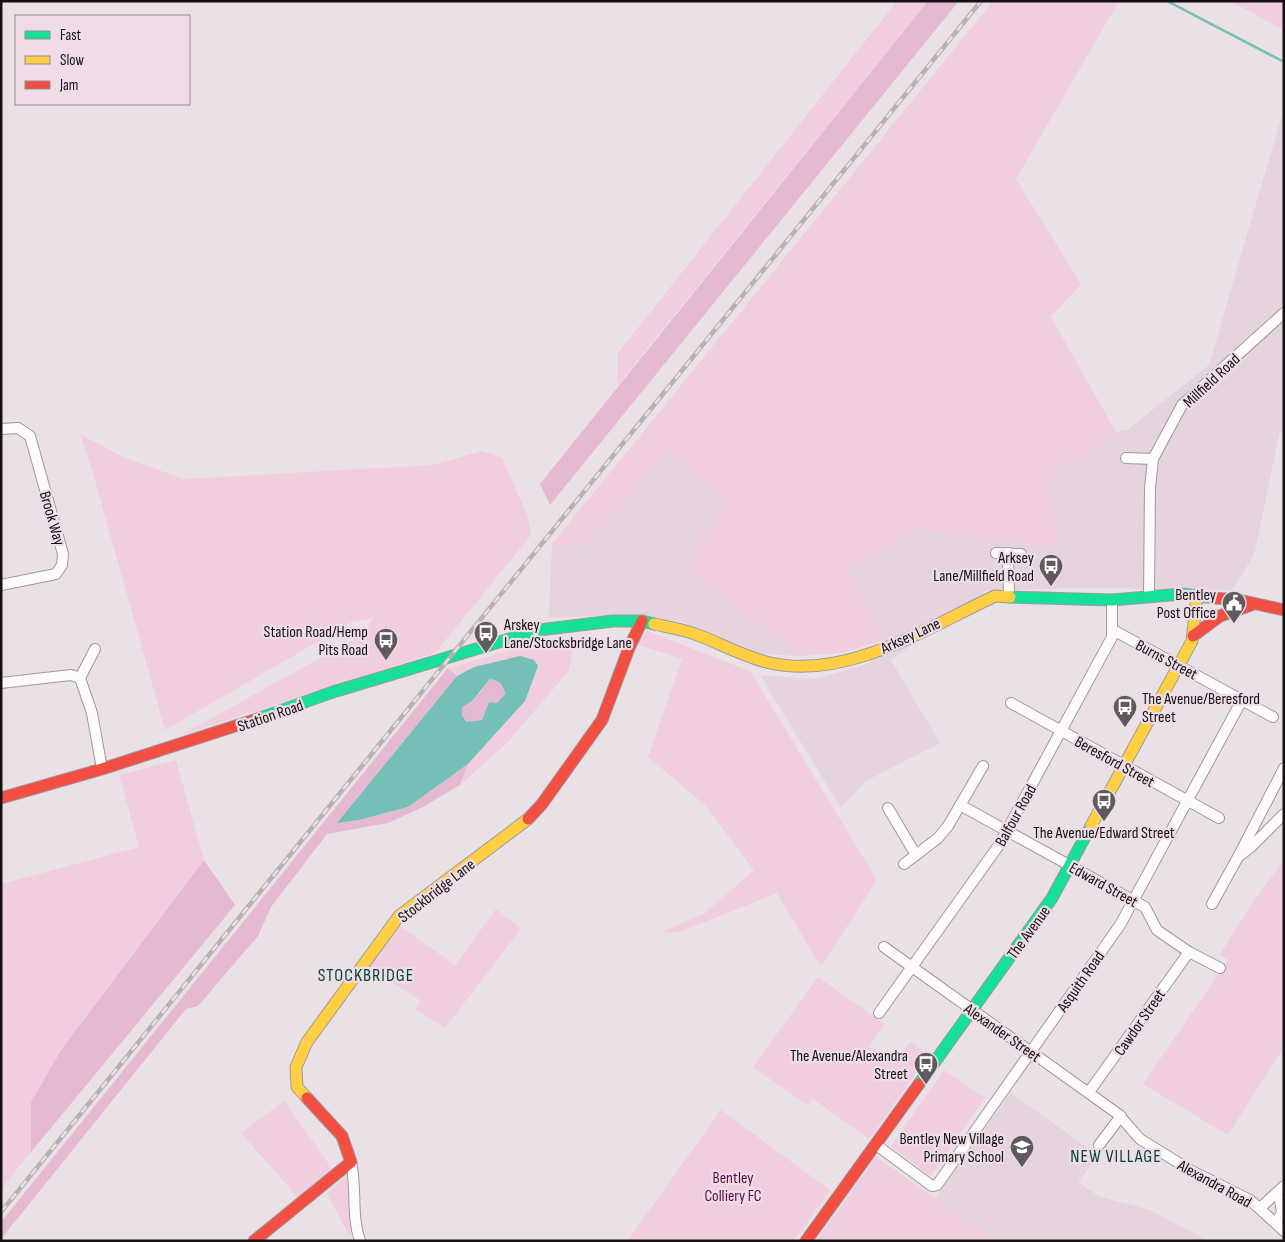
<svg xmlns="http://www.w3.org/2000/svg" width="1285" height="1242" font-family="'Sofia Sans Condensed',sans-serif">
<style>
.built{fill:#e5d3dd}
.green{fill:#f0cee0}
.forest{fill:#e6b9d3}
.water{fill:#74bfb6;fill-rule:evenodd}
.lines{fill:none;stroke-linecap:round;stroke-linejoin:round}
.stream{stroke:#74bfb6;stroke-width:2.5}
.street-casing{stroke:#9f989c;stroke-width:12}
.fast-casing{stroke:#9f989c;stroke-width:13}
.slow-casing{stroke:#9f989c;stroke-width:13}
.jam-casing{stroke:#9f989c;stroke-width:13}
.street{stroke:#fcfafb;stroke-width:10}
.fast{stroke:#16e098;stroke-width:11}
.slow{stroke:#ffcf43;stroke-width:11}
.jam{stroke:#f24e42;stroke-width:11}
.rail-casing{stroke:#b4b2b3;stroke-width:4.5}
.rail{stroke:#eedde6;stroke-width:2.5;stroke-dasharray:8;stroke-linecap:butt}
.labels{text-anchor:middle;stroke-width:4.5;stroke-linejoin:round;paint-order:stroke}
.street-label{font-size:16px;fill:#151013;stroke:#eedde6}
.poi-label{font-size:16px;fill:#151013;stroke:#eedde6;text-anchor:end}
.park-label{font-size:16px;fill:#5e0644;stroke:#eedde6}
.neighbourhood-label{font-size:18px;letter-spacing:1px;fill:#04443d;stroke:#eedde6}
</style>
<rect width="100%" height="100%" fill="#eae1e6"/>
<g class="built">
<path d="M1284,108V432L1280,431L1254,555L1232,590L1093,588L987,590L891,660L940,743L866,781L841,808L760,675L815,679L868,664L883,640L848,570L920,530L1060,549L1048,490L1062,466L1096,452L1116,432L1127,430L1209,365Z"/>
<path d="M667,451L727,503L693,554L700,582L799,656L762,654L683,622L631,614L549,618L552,544L585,546Z"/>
<path d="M1011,1093L1098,1155L1078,1182L1098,1196L1150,1210L1209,1241H997L935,1198Z"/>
</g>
<g class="green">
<path d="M897,1H928L617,386L618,353Z"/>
<path d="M993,1H1119L1016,179L1081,284L1051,317L1116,432L1096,452L1062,466L1048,490L1061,549L920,530L848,570L883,640L842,653L799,656L700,582L690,571L693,554L727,503L667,451L585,546L552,544Z"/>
<path d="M1230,1H1284V30Z"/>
<path d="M80,434L125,458L184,479L433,465L482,451L502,458L527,514L531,535L435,653L181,735L358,637L374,618L352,622L165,730L92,470Z"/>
<path d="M647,631L750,671L877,880L821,967L777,893L680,932L660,933L705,913L754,870L706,806L648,757L682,659L636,644Z"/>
<path d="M576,638L568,672L506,744L460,785L468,764L525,701L474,667L457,676L448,668L539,642Z"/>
<path d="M176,760L204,860L61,1050L31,1102V1152L1,1189V884L139,847L119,775Z"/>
<path d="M1284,860V1047L1228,1135L1143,1084L1228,960L1220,954L1253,902Z"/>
<path d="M496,909L521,929L445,1028L415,1009L421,1001L368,966L399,925L455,965Z"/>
<path d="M818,977L885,1024L869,1046L882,1055L887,1049L899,1057L910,1041L929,1055L869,1139L813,1099L807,1105L753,1067Z"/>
<path d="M944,1070L985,1098L931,1176L891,1146Z"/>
<path d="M284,1101L333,1170L299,1199L241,1133Z"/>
<path d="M721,1110L830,1190L794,1241H627Z"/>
<path d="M876,1157L997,1241H816Z"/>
<path d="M350,1173L352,1195L350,1237L327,1194Z"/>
</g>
<g class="forest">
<path d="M928,1H959L550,505L540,484Z"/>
<path d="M448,668L457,676L338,822L359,820L408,807L468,764L460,785L421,808L388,823L327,834L271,907L258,936L198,1006L186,1009L1,1239V1222Z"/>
<path d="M490,679C500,681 503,684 505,694L497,703L489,702L482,720L466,723L462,715V707L479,694Z"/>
<path d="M204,860L235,905L31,1152V1102L61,1050Z"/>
</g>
<path class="water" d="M520,656L534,660L538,666L525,701L468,764L408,807L359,820L337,823L457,676L474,667ZM490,679C500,681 503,684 505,694L497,703L489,702L482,720L466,722L462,715V707L472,701Z"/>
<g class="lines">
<path class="stream" d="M1167,1L1284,62"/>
<defs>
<g id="street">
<path d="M1,429L18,428L30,436L63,554L62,565L56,574L1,585"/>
<path d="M1126,458L1153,459"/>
<path d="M996,553L1021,554"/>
<path d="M1008,553L1009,596"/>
<path d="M1149,597L1150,488L1153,459L1182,405L1284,313"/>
<path d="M1113,630L1273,717"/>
<path d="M80,678L95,649"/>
<path d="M1,683L71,675L80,678L92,713L102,769"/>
<path d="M1011,703L1219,818"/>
<path d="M1284,768L1238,857L1251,847L1284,814"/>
<path d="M960,805L1145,907L1157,930L1189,952L1220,968"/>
<path d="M888,808L916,855"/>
<path d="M904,864L938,838L948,826L983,766"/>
<path d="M1212,904L1238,857"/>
<path d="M884,947L1118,1114L1140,1139L1190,1170L1250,1200L1284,1231"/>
<path d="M879,1013L999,845L1112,637V600"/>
<path d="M1089,1092L1189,952"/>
<path d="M875,1144L932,1186L937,1185L1120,925L1242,700"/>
<path d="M1099,1145L1121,1116"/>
<path d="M351,1162C357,1188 351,1215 360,1241"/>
<path d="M1260,1208L1284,1186"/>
<path d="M1276,1223L1282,1213L1280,1200L1276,1195"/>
</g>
<g id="fast">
<path d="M1010,597L1112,600L1182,594L1215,598"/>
<path d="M260,718L333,692L539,630L613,621H642L654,624"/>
<path d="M919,1084L1052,898L1091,826"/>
</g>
<g id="slow">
<path d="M654,624C668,627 682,629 695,634C720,643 744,657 770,663C847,680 927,628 995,596L1010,597"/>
<path d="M1091,826L1192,641L1197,595"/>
<path d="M307,1098L297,1087L296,1067L307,1042L399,916L528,819"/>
</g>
<g id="jam">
<path d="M1215,598L1239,600L1284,610"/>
<path d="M1193,636L1220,616L1251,605"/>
<path d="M1,798L102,769L260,718"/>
<path d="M528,819L542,804L602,720L629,648L642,621"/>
<path d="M254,1241L351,1162L342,1136L307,1098"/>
<path d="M806,1241L919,1084"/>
</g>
</defs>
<use href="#street" class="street-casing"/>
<use href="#fast" class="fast-casing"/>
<use href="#slow" class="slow-casing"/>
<use href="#jam" class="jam-casing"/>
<use href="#street" class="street"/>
<use href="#fast" class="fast"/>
<use href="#slow" class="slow"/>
<use href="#jam" class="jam"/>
<defs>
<path id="rail" d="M1,1212L981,1"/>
</defs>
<use href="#rail" class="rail-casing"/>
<use href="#rail" class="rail"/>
</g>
<defs>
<symbol id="bus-pin" viewBox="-11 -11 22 30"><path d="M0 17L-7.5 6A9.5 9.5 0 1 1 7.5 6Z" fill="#60595d" stroke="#eedde6"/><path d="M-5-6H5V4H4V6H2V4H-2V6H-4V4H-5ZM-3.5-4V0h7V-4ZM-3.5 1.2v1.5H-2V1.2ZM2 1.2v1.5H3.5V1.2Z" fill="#fff"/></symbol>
<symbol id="civic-pin" viewBox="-11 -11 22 30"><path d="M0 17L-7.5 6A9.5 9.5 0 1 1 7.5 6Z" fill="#60595d" stroke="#eedde6"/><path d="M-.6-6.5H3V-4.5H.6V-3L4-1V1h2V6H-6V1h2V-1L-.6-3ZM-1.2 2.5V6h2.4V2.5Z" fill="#fff"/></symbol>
<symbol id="school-pin" viewBox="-11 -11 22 30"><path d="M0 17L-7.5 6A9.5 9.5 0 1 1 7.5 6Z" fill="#60595d" stroke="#eedde6"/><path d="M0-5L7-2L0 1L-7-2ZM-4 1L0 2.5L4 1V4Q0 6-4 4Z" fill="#fff"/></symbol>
</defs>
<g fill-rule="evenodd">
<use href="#bus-pin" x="1037" y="552" width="28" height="38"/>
<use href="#civic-pin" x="1220" y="589" width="28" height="38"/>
<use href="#bus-pin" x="472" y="619" width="28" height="38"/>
<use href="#bus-pin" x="372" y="626" width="28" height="38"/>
<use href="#bus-pin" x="1111" y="693" width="28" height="38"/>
<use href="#bus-pin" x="1090" y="787" width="28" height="38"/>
<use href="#bus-pin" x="912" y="1050" width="28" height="38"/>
<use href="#school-pin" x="1008" y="1133" width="28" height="38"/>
</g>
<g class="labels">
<g class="street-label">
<text transform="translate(1211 380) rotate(-43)" y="6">Millfield Road</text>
<text transform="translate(53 518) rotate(74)" y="6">Brook Way</text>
<text transform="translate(910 635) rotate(-25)" y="6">Arksey Lane</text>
<text transform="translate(1167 659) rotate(28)" y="6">Burns Street</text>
<text transform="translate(270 715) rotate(-19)" y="6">Station Road</text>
<text transform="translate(1115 761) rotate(29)" y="6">Beresford Street</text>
<text transform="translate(1015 815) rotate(-61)" y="6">Balfour Road</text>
<text transform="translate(1104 884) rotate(29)" y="6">Edward Street</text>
<text transform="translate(436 890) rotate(-38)" y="6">Stockbridge Lane</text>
<text transform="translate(1028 932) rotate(-54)" y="6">The Avenue</text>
<text transform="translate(1080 981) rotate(-55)" y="6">Asquith Road</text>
<text transform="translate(1139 1022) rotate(-55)" y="6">Cawdor Street</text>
<text transform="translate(1003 1032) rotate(35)" y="6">Alexander Street</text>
<text transform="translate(1215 1183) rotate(29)" y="6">Alexandra Road</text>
</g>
<g class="poi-label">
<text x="1034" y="563">Arksey<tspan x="1034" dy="18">Lane/Millfield Road</tspan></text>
<text x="1216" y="600">Bentley<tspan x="1216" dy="18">Post Office</tspan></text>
<text x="504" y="630" text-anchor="start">Arskey<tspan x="504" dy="18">Lane/Stocksbridge Lane</tspan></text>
<text x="368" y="637">Station Road/Hemp<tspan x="368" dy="18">Pits Road</tspan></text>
<text x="1142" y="704" text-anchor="start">The Avenue/Beresford<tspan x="1142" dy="18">Street</tspan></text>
<text x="1104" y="838" text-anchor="middle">The Avenue/Edward Street</text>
<text x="908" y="1061">The Avenue/Alexandra<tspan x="908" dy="18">Street</tspan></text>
<text x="1004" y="1144">Bentley New Village<tspan x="1004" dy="18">Primary School</tspan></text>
</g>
<g class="park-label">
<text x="733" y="1183">Bentley<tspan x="733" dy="18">Colliery FC</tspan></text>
</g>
<g class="neighbourhood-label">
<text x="366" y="981">STOCKBRIDGE</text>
<text x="1116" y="1162">NEW VILLAGE</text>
</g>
</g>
<rect width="1285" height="1242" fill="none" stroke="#151013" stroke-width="5"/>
<rect x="15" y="15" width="175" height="90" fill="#eedde6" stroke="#978b92"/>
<rect x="25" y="31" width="25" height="8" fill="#16e098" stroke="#978b92"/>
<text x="60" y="40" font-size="15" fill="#151013">Fast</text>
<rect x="25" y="56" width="25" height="8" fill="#ffcf43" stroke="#978b92"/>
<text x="60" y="65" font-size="15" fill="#151013">Slow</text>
<rect x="25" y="81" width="25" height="8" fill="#f24e42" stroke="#978b92"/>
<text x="60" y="90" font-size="15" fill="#151013">Jam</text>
</svg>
